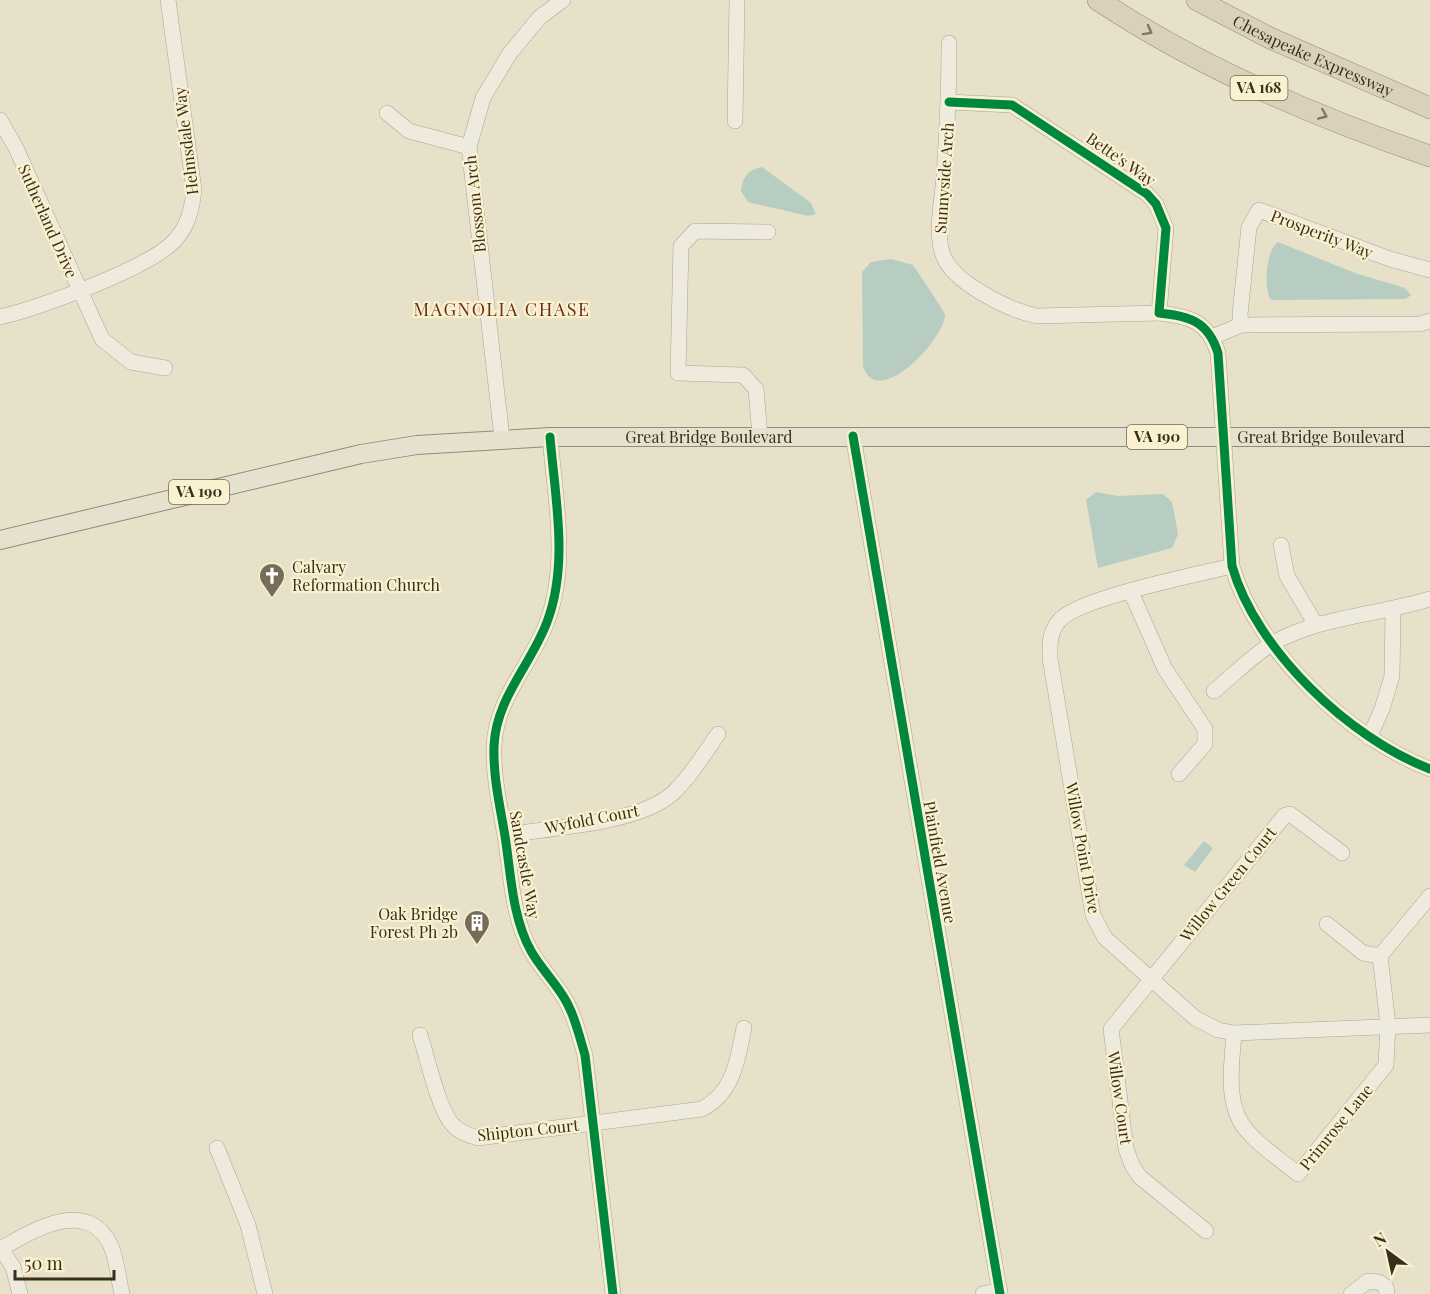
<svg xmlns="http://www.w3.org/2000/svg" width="1430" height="1294" font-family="'Playfair Display',serif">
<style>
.water{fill:#b7cdc1}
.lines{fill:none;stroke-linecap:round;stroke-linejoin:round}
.minor-casing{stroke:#aca494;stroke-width:16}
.major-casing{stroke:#918a7b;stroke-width:20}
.highway-casing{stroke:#918a7b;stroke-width:22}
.minor{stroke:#eeeade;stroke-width:15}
.major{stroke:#e6e1ce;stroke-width:18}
.highway{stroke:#dad1bb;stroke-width:21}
.cycleway-casing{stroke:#f9f1cf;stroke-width:13}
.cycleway{stroke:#00873e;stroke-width:9}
.oneway{stroke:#837763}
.labels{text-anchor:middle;stroke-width:4.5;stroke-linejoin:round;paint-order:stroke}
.shield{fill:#f9f1cf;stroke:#746851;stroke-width:1.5}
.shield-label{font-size:15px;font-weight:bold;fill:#3b2d1b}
.street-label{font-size:16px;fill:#3b2d1b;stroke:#f9f1cf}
.poi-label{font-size:16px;fill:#3b2d1b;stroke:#f9f1cf;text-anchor:start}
.neighbourhood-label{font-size:18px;letter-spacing:1.5px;fill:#6d2f15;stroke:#f9f1cf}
</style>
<rect width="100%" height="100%" fill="#e7e1ca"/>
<g class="water">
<path d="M762,167L811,203L816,214L808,216L748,202L741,191C743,176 748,170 762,167Z"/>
<path d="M1278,242L1355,273L1405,288L1411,295L1406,299L1271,300C1263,288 1266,250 1278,242Z"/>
<path d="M891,259L913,265C917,271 945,312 945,315C944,340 877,411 863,366L862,272L871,262Z"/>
<path d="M1096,492L1118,496L1163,494L1172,502L1178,534L1172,548L1098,568L1086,500Z"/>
<path d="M1204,841L1213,848L1195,872L1184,865Z"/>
</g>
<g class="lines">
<defs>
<g id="minor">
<path d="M949,43C949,88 947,132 944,177C942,201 935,232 943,255C953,283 1009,310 1037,316L1159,313"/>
<path d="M949,102L1012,105L1147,194L1156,204L1166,228L1159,313C1189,316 1208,321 1218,353L1232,566C1256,650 1349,738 1430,769"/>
<path d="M387,113L409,131L469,147"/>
<path d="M0,120L16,148L102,339L131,362L165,368"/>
<path d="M735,121L737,0"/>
<path d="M0,317C37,309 152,267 175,240C188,226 192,209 194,190L168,0"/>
<path d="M1241,325L1240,314L1249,227L1259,210L1390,259L1430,270"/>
<path d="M1212,337L1241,325L1419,324L1430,321"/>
<path d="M760,436L756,389L743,375L678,373L681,246L695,231L768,232"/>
<path d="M853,436L1000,1294"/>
<path d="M550,437C555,497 569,564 547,622C531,665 496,698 494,746C493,777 500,806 505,836C511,874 512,917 531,951C540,967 553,980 563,996C574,1013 579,1035 585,1055L613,1294"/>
<path d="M502,438L469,147L483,98L510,53L540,17L563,0"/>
<path d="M1281,545L1287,576L1316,625"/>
<path d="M1232,566C1199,574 1079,598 1060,620C1049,632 1050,643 1050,658L1093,915L1105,938L1195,1018L1218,1030L1234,1033L1430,1025"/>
<path d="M1131,592L1165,669L1205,729V744L1179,774"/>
<path d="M1214,691C1233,676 1253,654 1275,642C1322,616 1379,615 1430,599"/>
<path d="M1369,738L1382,709L1392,676L1393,609"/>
<path d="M505,835C551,828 639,824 673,793C691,776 704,754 718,734"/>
<path d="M1327,924L1363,953L1380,956"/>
<path d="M1234,1033C1232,1065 1224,1106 1248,1132C1262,1148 1282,1161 1298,1174L1386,1065L1388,1025L1380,956L1430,896"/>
<path d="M420,1035C427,1057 439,1111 453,1125C460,1133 469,1135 478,1138L702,1109C734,1092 737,1061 744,1028"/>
<path d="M217,1148L248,1225L265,1294"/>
<path d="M1206,1231L1140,1177L1133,1167L1126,1149L1111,1029L1285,815L1290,814L1342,853"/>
<path d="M0,1247L13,1267L20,1294"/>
<path d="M0,1249C32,1231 86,1197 110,1244C117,1258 118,1278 122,1294"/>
<path d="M983,1294L1000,1291"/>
<path d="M1351,1294L1368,1281L1379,1282L1386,1287L1387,1294"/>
</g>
<g id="major">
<path id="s1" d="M0,540L361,454L417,445L550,437H1430"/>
</g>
<g id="highway">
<path d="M1098,0C1199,67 1315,117 1430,156"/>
<path id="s2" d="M1197,0L1270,38L1430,108"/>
</g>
</defs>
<use href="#minor" class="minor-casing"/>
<use href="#major" class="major-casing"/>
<use href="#highway" class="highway-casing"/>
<use href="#minor" class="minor"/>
<use href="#major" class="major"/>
<use href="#highway" class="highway"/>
<defs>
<g id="cycleway">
<path d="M949,102L1012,105L1147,194L1156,204L1166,228L1159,313C1189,316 1208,321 1218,353L1232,566C1256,650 1349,738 1430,769"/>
<path d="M853,436L1000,1294"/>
<path d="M550,437C555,497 569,564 547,622C531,665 496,698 494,746C493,777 500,806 505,836C511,874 512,917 531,951C540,967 553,980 563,996C574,1013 579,1035 585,1055L613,1294"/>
</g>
</defs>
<use href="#cycleway" class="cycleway-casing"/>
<use href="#cycleway" class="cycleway"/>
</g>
<defs><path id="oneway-chevron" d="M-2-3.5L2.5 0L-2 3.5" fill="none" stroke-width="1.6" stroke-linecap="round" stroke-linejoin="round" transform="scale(1.5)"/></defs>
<g class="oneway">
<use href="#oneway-chevron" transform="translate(1148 31) rotate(29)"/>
<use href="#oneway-chevron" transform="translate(1323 115) rotate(23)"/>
</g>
<defs>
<symbol id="church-pin" viewBox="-11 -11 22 30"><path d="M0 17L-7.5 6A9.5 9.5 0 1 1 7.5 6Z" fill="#776c58" stroke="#f9f1cf"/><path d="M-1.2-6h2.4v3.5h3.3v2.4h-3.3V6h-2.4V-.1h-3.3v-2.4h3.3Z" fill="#fff"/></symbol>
<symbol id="building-pin" viewBox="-11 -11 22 30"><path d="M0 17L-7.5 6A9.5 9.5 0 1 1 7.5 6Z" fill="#776c58" stroke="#f9f1cf"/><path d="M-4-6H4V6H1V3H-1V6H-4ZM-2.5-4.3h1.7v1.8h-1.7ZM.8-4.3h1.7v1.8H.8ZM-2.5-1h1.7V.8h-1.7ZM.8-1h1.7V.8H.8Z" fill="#fff"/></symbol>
</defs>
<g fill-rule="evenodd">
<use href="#church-pin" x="257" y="561" width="30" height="40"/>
<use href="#building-pin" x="462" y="908" width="30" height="40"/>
</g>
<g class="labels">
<g class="shield">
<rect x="1230.5" y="76" width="57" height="24" rx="4.5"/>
<rect x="1127" y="425" width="60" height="24" rx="4.5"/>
<rect x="169" y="480" width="60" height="24" rx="4.5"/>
</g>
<g class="shield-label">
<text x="1259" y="93">VA 168</text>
<text x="1157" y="442">VA 190</text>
<text x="199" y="497">VA 190</text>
</g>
<g class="street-label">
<text dy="6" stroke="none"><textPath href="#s2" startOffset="129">Chesapeake Expressway</textPath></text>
<text transform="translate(186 141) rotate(-97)" y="6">Helmsdale Way</text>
<text transform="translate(1121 159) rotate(35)" y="6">Bette's Way</text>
<text transform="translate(944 178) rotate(-86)" y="6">Sunnyside Arch</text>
<text transform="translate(475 204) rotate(-96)" y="6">Blossom Arch</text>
<text transform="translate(48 221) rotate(66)" y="6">Sutherland Drive</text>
<text transform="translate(1322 234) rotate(21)" y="6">Prosperity Way</text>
<text dy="6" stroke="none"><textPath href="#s1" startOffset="720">Great Bridge Boulevard</textPath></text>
<text dy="6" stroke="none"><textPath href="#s1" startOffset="1332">Great Bridge Boulevard</textPath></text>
<text transform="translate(592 819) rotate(-11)" y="6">Wyfold Court</text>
<text transform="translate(1083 848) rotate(80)" y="6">Willow Point Drive</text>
<text transform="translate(940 862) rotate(80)" y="6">Plainfield Avenue</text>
<text transform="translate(525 865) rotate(80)" y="6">Sandcastle Way</text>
<text transform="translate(1228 884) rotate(-51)" y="6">Willow Green Court</text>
<text transform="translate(1120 1098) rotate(82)" y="6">Willow Court</text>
<text transform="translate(1336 1127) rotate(-51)" y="6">Primrose Lane</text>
<text transform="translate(528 1130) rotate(-6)" y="6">Shipton Court</text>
</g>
<g class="poi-label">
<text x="292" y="573">Calvary<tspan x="292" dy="18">Reformation Church</tspan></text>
<text x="458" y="920" text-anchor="end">Oak Bridge<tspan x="458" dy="18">Forest Ph 2b</tspan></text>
</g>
<g class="neighbourhood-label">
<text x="502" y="316">MAGNOLIA CHASE</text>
</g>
</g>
<g transform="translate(1388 1252) rotate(327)" stroke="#f9f1cf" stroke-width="4.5" paint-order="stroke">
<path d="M0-4.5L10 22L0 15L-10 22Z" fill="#3b2d1b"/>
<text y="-9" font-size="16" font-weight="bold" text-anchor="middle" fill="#3b2d1b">N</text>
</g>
<path d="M15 1270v9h99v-9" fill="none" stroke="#3b2d1b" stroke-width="3"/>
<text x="24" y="1270" font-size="18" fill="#3b2d1b" stroke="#f9f1cf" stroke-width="4.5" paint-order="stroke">50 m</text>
</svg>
